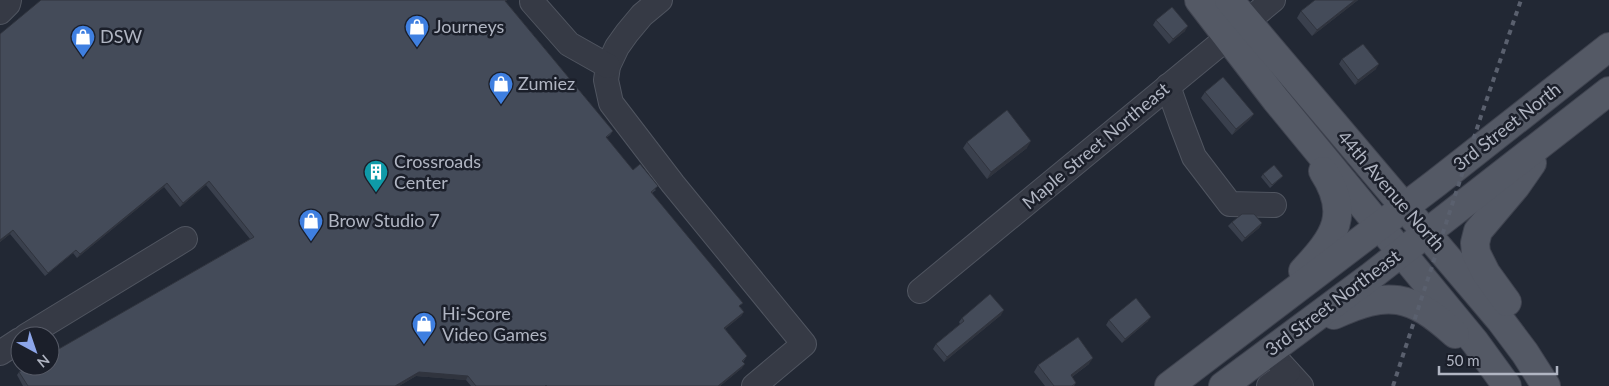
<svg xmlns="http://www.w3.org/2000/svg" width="1609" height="386" font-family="Lato,sans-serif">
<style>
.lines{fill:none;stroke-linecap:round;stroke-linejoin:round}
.minor-casing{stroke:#505560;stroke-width:26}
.major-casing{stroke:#3f434f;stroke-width:30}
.minor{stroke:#363a45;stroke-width:24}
.major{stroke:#545965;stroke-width:28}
.rail{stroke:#5a606e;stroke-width:4;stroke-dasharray:5 5;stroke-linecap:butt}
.wall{fill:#3a404d}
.shaded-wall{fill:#30343e}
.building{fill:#444b59;stroke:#30343e}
.labels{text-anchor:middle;stroke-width:5;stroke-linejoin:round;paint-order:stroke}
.poi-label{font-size:18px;fill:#b0b5c2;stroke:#1b1f2a;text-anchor:start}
.street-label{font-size:18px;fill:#b0b5c2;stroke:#1b1f2a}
</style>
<rect width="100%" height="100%" fill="#222834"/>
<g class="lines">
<defs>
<g id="minor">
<path d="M660,0L642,15L627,33L617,47L608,66L606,80L611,103L673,184L804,344L754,386"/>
<path d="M532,2L569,44L608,66"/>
<path d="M0,12L8,4L9,0"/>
<path d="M1168,86L1181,123L1194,157L1230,204L1274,205"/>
<path d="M920,291L1273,0"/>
<path d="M26,336L185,239"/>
<path d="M1270,352L1301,386"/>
<path d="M0,353L20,340"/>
<path d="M1269,386L1288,372"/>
</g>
<g id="major">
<path d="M1199,0L1276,100L1475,342L1507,386"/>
<path d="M1229,0L1501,321L1525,353L1546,386"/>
<path d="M1303,271C1335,237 1351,214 1323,171"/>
<path d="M1507,302L1486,273L1476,253L1475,243L1478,231L1516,186L1532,163"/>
<path d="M1334,315C1388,290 1411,294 1455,334"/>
<path d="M1169,386L1436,183L1609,47"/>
<path d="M1223,386L1370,277L1609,91"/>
</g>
</defs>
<use href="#minor" class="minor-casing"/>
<use href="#major" class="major-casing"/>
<use href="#minor" class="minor"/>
<use href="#major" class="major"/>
<path class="rail" d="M1393,386L1481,116L1521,0"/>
</g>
<g class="wall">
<path d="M1315,0H1358L1312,36L1297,18L1301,11Z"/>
<path d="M506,2L613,131L610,135L606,138L633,170L656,190L652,193L744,312L741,316L725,329L747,356L743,362L742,368L720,386H471L466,380L416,376L399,386H23L17,375L19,372L250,239L206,185L180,207L164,187L77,258L73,253L45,276L10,234L0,242V34Z"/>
<path d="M1156,20L1185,31L1169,44L1153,25Z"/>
<path d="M1342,59L1376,69L1355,85L1339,64Z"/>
<path d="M1205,92L1254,114L1249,120L1232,135L1201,98Z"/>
<path d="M967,142L1027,148L987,179L963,148Z"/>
<path d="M1263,174L1283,176L1270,188L1261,177Z"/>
<path d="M1232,222L1262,223L1259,228L1242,242L1228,226Z"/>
<path d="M1001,315L944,362L933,349L936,344L960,324L959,322L962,318Z"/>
<path d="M1109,320L1148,321L1122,343L1106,325Z"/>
<path d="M1089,364L1072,377L1076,383L1074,386H1045L1034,372L1038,365Z"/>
</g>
<g class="shaded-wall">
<path d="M1355,0H1358L1312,36L1317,30Z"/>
<path d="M1188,26L1185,31L1169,44L1173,39Z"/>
<path d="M1379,64L1376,69L1355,85L1358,80Z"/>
<path d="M1254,114L1249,120L1232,135L1236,129Z"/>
<path d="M1031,141L1027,148L987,179L991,172Z"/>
<path d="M209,181L206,185L180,207L183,203Z"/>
<path d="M167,183L164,187L77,258L80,254Z"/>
<path d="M1262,223L1259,228L1242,242L1245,238Z"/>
<path d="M13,230L10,234L0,242V240Z"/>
<path d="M1004,310L1001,315L944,362L947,357Z"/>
<path d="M744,312L741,316L721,332L724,328Z"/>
<path d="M1151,317L1148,321L1122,343L1125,339Z"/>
<path d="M1093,358L1089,364L1066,381L1071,375Z"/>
<path d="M745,364L742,368L720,386H718Z"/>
<path d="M419,372L468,376L466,380L416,376L399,386H395Z"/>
</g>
<g class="building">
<path d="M41,0H507L505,1L613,131L606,137L633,170L640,164L658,186L651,192L743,303L739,306L744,312L724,328L747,356L742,361L745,364L718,386H547L546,385L545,386H476L468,376L419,372L395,386H28L19,372L29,366H50V354L254,237L209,181L183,203L167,183L80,254L76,250L48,273L13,230L0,240V34Z"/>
<path d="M1315,0H1355L1317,30L1301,11Z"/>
<path d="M1172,7L1188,26L1173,39L1156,20Z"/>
<path d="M1363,44L1379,64L1358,80L1342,59Z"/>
<path d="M1223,77L1254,114L1236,129L1205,92Z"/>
<path d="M1007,110L1031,141L991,172L967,142Z"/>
<path d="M1274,165L1283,176L1272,185L1263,174Z"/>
<path d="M1242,214H1254L1262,223L1245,238L1232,222Z"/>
<path d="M990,294L1004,310L947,357L936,344L964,321L962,318Z"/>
<path d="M1136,298L1151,317L1125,339L1109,320Z"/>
<path d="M1078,337L1093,358L1071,375L1076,383L1072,386H1054L1038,365Z"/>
</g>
<defs>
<symbol id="shop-pin" viewBox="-11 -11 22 30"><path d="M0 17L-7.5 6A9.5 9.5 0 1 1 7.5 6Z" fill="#3f7fe0" stroke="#1b1f2a"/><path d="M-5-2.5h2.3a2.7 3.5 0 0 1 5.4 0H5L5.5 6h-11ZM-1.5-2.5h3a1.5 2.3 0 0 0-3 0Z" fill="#fff"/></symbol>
<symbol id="building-pin" viewBox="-11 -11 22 30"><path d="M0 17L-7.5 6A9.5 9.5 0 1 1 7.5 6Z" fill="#0f9aa8" stroke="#1b1f2a"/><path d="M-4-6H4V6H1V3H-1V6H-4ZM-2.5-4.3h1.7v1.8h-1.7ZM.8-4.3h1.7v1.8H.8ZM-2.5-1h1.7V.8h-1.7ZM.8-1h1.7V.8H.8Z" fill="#fff"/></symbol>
</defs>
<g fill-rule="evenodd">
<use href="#shop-pin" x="403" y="13" width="28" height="38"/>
<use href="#shop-pin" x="69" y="23" width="28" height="38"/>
<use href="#shop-pin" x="487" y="70" width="28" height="38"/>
<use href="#building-pin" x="362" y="158" width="28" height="38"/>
<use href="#shop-pin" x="297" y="207" width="28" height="38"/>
<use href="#shop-pin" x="410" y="310" width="28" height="38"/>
</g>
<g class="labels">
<g class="poi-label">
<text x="434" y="33">Journeys</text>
<text x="100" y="43">DSW</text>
<text x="518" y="90">Zumiez</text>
<text x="394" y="168">Crossroads<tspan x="394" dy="21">Center</tspan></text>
<text x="328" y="227">Brow Studio 7</text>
<text x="442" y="320">Hi-Score<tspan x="442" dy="21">Video Games</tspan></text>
</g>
<g class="street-label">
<text transform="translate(1507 127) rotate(-38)" y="6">3rd Street North</text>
<text transform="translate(1096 146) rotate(-40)" y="6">Maple Street Northeast</text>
<text transform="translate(1391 191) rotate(49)" y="6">44th Avenue North</text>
<text transform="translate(1333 303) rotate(-37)" y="6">3rd Street Northeast</text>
</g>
</g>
<g transform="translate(35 351) rotate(140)"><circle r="24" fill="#1b1f2a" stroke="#575b67"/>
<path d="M0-4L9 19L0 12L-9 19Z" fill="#8da6ea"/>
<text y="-8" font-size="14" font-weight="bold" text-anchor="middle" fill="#b0b5c2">N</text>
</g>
<path d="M1439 366v8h118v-8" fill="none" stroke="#b0b5c2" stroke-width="2.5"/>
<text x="1446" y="366" font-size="15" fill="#b0b5c2" stroke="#1b1f2a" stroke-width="4" paint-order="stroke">50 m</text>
</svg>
